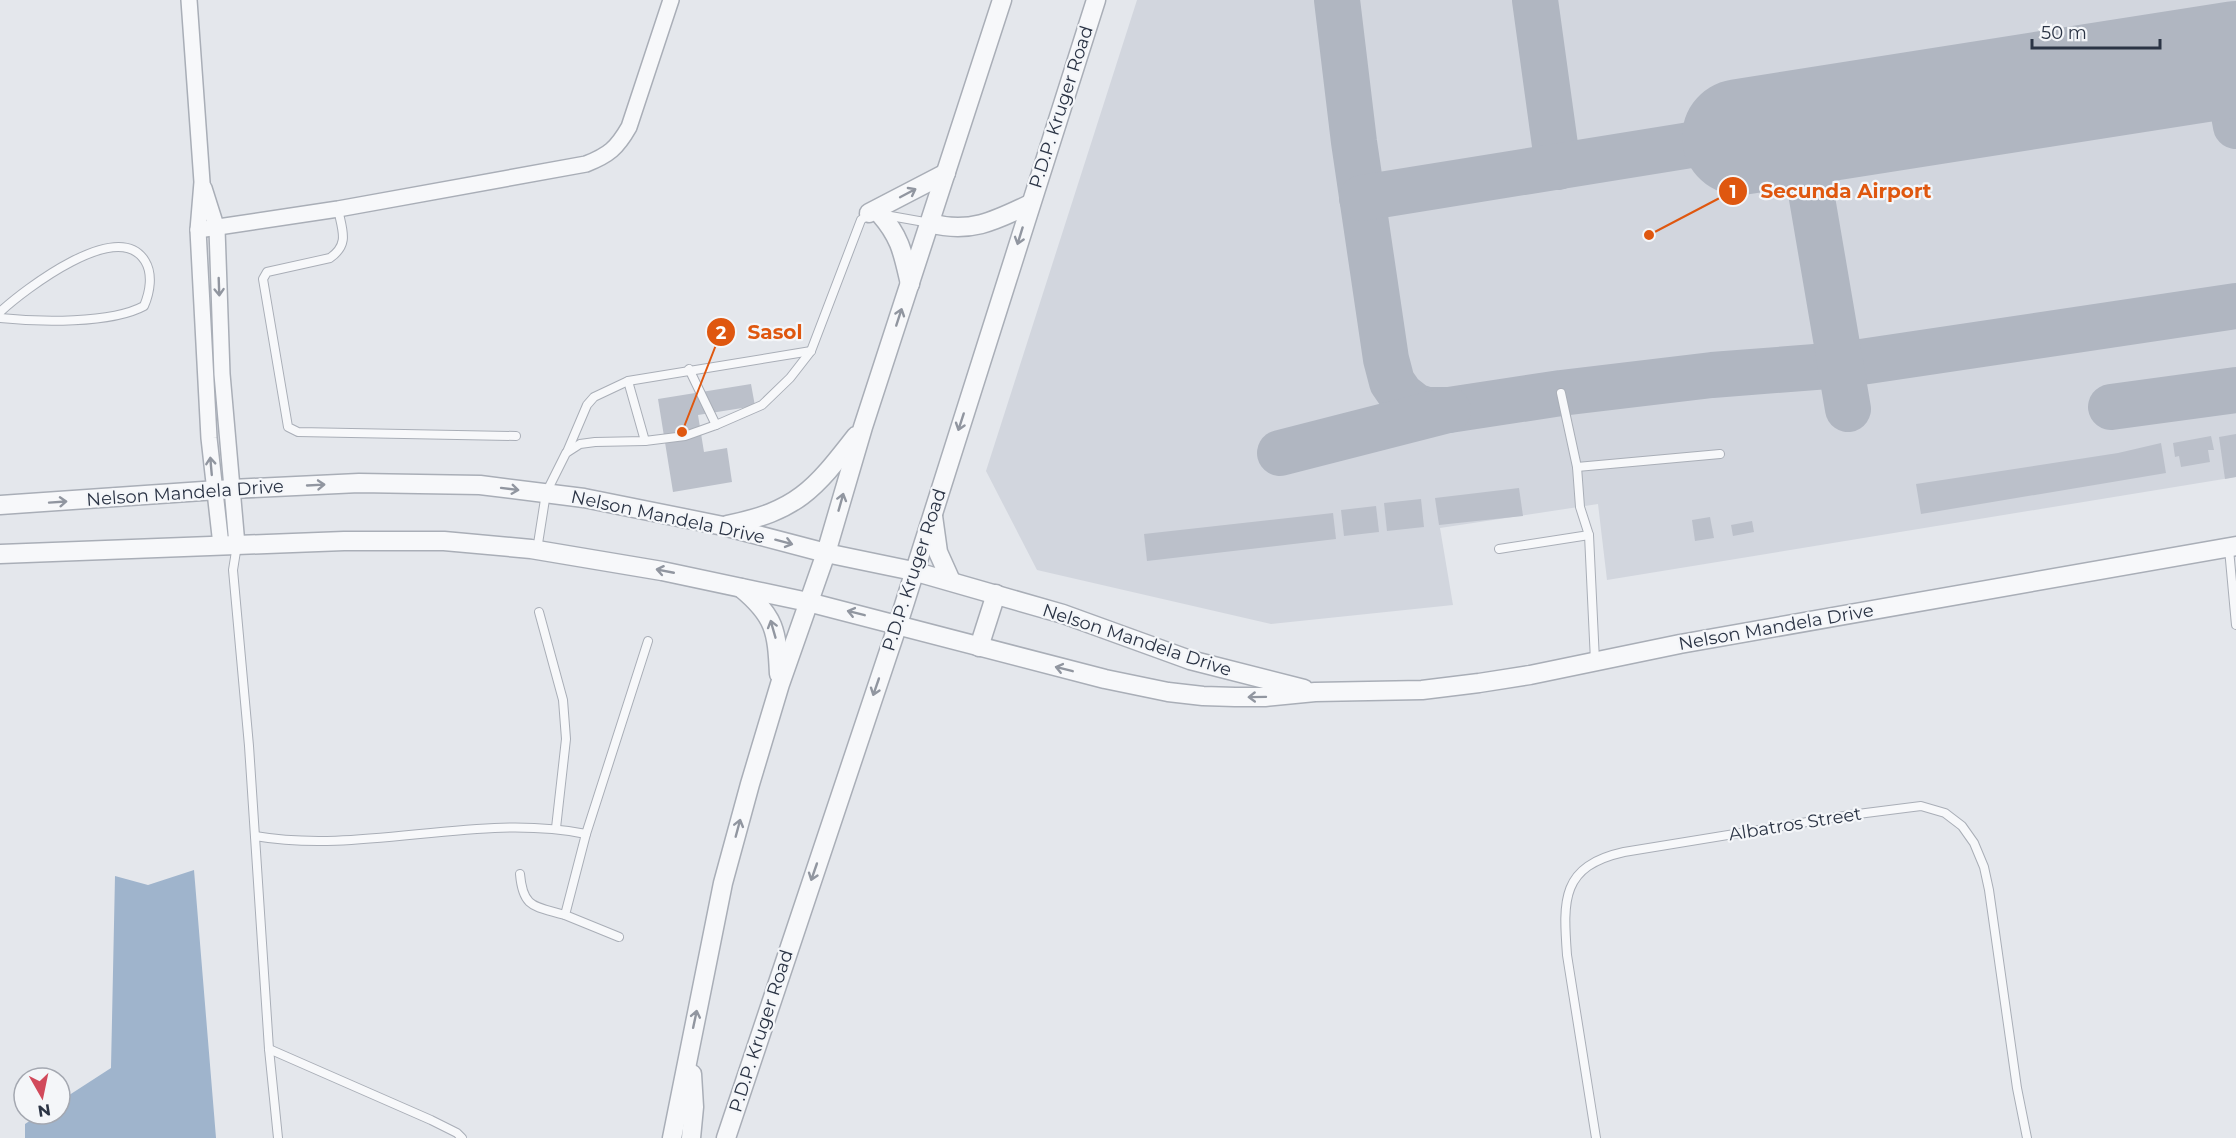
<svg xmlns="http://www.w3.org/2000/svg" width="2236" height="1138" font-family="Montserrat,sans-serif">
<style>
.built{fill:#d2d6de}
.water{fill:#9fb4cc}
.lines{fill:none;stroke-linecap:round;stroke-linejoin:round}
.taxiway{stroke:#b0b6c1;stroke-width:46}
.runway{stroke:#b0b6c1;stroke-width:116}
.building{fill:#bbc0ca}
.service-casing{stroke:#a9aeb7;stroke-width:10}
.minor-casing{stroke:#a9aeb7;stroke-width:18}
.tertiary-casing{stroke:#a9aeb7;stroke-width:21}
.service{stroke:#f7f8fa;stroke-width:8}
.minor{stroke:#f7f8fa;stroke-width:15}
.tertiary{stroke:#f7f8fa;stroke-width:18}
.oneway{stroke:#9196a0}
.labels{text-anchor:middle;stroke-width:4.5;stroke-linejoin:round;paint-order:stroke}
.street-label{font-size:18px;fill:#2b3445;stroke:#f4f6f9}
.leader{fill:none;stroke:#df570f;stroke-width:2}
.callout-dot{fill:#df570f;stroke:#f4f6f9;stroke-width:2}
.mark-label{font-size:18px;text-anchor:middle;font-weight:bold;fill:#fff}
.callout-label{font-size:20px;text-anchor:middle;font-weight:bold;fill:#df570f;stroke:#f4f6f9;stroke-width:4.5;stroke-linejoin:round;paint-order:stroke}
</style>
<rect width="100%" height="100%" fill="#e4e7ec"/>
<path class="built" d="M1137,0H2236V477L1607,580L1598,504L1440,528L1453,605L1271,624L1037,570L986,471Z"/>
<path class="water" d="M194,870L216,1138H25V1124L40,1114H60V1101L111,1068L115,876L148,885Z"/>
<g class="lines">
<g class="taxiway">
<path d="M1337,0L1354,142L1386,359L1392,382L1401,395L1415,406L1427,410H1449L1561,393L1712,375L1841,365L2236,306"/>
<path d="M1535,0L1558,167"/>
<path d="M2224,61L2236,126"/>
<path d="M1800,128L1848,409"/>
<path d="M1362,198L1740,137"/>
<path d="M2111,407L2236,390"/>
<path d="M1280,453L1448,410"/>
</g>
<path class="runway" d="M1740,137L2236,59"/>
</g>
<g class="building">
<path d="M751,384L755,406L698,415L704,452L727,448L732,482L673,492L658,399Z"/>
<path d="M2236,434V477L2225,479L2219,437Z"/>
<path d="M2211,436L2214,450H2208L2210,462L2181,467L2179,456L2175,457L2173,443Z"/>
<path d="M2161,443L2166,473L1921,514L1916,484L2118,453Z"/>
<path d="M1519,488L1523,516L1439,525L1435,498Z"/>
<path d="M1421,499L1424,527L1387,531L1384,503Z"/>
<path d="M1376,506L1379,532L1344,536L1341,510Z"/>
<path d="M1333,513L1336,539L1147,561L1144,534Z"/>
<path d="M1710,517L1714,538L1695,541L1692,520Z"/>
<path d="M1752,521L1754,532L1733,536L1731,525Z"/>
</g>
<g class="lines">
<defs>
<g id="service">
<path d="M338,209C342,230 350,244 330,258L267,272L263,279L288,427L298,432L516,436"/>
<path d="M885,215L930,223"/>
<path d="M0,312C24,290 118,217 145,261C153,274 150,292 144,306C111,324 38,322 0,318"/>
<path d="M689,369L716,425"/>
<path d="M628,381L645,441"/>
<path d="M1561,393L1577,467L1580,507L1589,535L1595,661"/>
<path d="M567,452L587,405L594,397L628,381L811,351"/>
<path d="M1577,467L1720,454"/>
<path d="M237,545L233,570L249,746L269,1049L278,1138"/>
<path d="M1499,549L1589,535"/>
<path d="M2229,549L2236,625"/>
<path d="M537,550L546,493L566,453L580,444L595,442L645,441L685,436L716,425L762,405L790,378L811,351L861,220L870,213"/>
<path d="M539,612L563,700L566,739L556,828"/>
<path d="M586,834L648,641"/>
<path d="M255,836C365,855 477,812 586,834L565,915L619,937"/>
<path d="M520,874C523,909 535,906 565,915"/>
<path d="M269,1049L431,1120L457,1133L462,1138"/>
<path d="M1596,1138L1567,955C1563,900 1561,866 1624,852L1850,815L1921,806L1945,813L1962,826L1974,843L1984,867L1989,890L2017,1088L2027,1138"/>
</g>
<g id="minor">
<path d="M189,0L202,182L198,230L209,438L221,545"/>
<path d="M204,188L217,229L222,374L237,545"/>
<path d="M198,230L338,209L586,164C609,155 617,148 629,127L671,0"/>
</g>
<g id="tertiary">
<path d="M869,213L946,173"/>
<path d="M880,214C901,238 903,254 910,284"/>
<path d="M930,223C969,234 995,221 1030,204"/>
<path d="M0,505L232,489L359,483L480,485L584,498L723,526L826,553L913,571L1063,614L1190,660L1304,689"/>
<path d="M933,516L938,552L951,581"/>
<path d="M727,525C797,511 814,490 856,436"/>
<path d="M0,554L344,541H444L531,549L662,571L808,602L1105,679L1168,692L1203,696L1235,697H1265L1315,692L1422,690L1479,683L1530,675L1680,644L2236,546"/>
<path d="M741,588C775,616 777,631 779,674"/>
<path d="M979,647L996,594"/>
<path d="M672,1138L723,883L750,784L780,684L826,553L863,427L1002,0"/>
<path d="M691,1138L694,1107L692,1074"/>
<path d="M726,1138L898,624L1096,0"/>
</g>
</defs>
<use href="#service" class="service-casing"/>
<use href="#minor" class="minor-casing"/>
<use href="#tertiary" class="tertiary-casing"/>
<use href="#service" class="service"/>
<use href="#minor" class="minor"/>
<use href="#tertiary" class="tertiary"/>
</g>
<defs><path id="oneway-shaft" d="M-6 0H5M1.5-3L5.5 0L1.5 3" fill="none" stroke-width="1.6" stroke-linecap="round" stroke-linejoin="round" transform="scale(1.5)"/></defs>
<g class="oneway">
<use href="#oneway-shaft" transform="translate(908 193) rotate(-28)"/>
<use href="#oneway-shaft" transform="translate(1020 236) rotate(107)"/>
<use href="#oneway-shaft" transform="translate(219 287) rotate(88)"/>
<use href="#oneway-shaft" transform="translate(899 317) rotate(-72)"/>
<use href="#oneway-shaft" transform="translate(961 422) rotate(108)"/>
<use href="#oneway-shaft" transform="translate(211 466) rotate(-95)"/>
<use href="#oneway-shaft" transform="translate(316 485) rotate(-3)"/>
<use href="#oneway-shaft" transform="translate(510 489) rotate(7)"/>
<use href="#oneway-shaft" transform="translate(58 502) rotate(-4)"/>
<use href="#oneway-shaft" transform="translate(841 502) rotate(-74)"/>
<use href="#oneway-shaft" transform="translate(784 542) rotate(15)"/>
<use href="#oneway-shaft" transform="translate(665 571) rotate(-169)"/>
<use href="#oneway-shaft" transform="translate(856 613) rotate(-166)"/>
<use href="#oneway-shaft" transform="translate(773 629) rotate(-106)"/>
<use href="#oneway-shaft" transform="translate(1064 669) rotate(-166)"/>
<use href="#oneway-shaft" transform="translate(876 687) rotate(109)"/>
<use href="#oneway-shaft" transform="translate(1257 697) rotate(179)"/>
<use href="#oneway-shaft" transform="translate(738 828) rotate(-75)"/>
<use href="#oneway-shaft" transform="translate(814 872) rotate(109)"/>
<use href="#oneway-shaft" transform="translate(695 1019) rotate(-78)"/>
</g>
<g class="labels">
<g class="street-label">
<text transform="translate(1061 107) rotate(-72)" y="6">P.D.P. Kruger Road</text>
<text transform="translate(185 493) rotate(-4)" y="6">Nelson Mandela Drive</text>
<text transform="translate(668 517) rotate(12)" y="6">Nelson Mandela Drive</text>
<text transform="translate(914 570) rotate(-72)" y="6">P.D.P. Kruger Road</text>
<text transform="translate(1776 627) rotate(-10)" y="6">Nelson Mandela Drive</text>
<text transform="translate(1137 640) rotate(18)" y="6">Nelson Mandela Drive</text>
<text transform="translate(1795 824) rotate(-9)" y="6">Albatros Street</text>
<text transform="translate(761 1031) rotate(-72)" y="6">P.D.P. Kruger Road</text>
</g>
</g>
<path class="leader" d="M1649 235L1733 191M682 432L721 332"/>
<g class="callout-dot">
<circle cx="1649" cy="235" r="6"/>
<circle cx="682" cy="432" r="6"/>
<circle cx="1733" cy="191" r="15"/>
<circle cx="721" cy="332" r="15"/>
</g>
<g class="mark-label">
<text x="1733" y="198">1</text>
<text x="721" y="339">2</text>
</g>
<g class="callout-label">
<text x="1846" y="198">Secunda Airport</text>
<text x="775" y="339">Sasol</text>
</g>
<g transform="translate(42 1096) rotate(171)"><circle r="28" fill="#f4f6f9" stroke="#a4a8b1" stroke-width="1.5"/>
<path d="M0-4.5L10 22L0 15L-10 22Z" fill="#d1495b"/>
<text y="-9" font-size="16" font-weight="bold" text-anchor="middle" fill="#2b3445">N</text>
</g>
<path d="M2032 39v9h128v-9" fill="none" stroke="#2b3445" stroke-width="3"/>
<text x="2041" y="39" font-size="18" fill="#2b3445" stroke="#f4f6f9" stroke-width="4.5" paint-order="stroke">50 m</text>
</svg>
